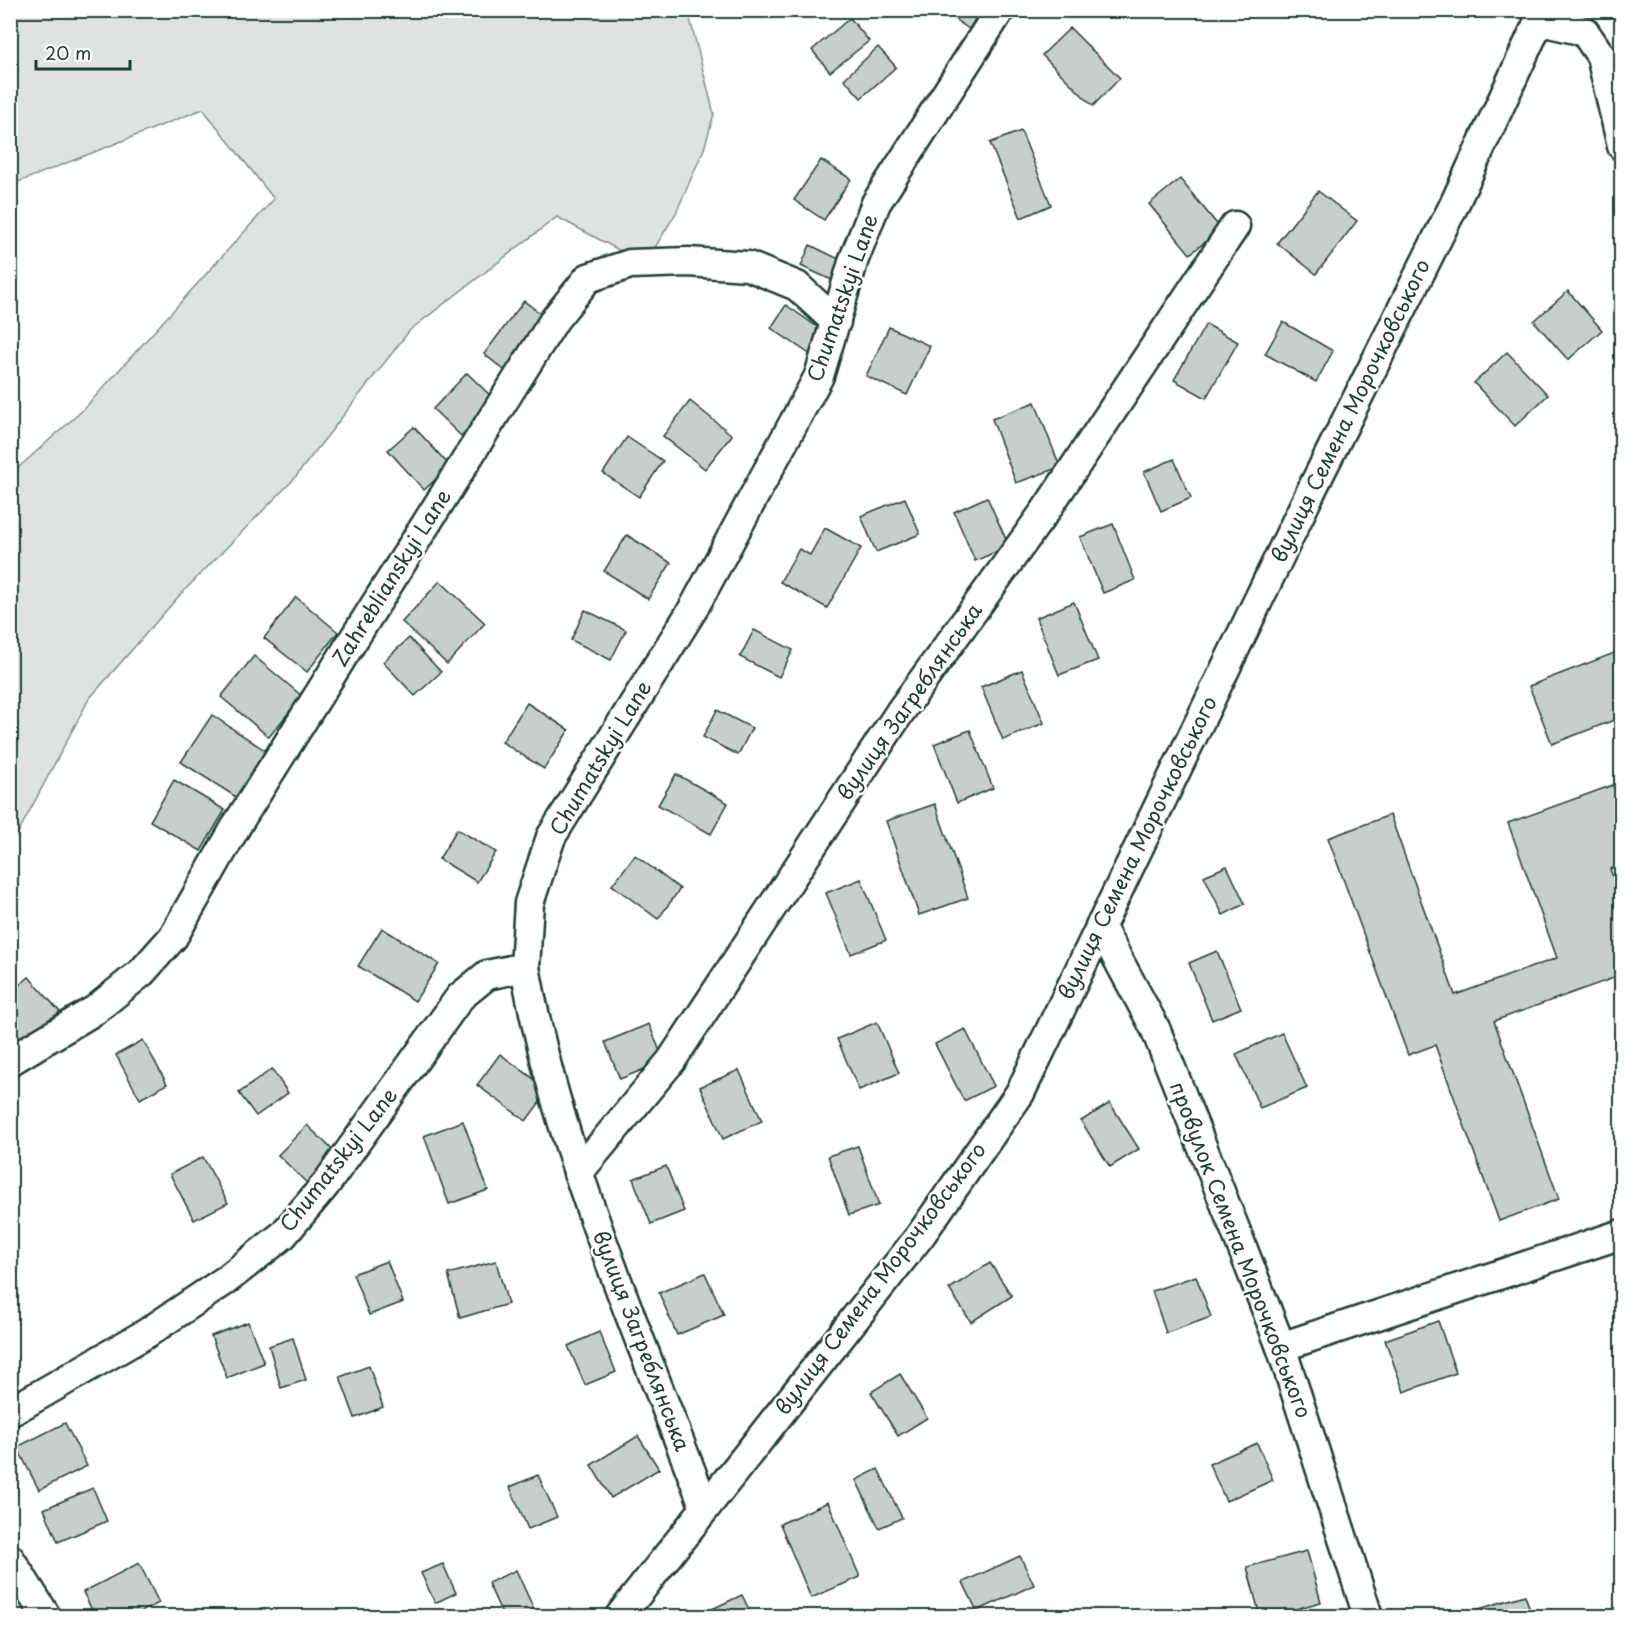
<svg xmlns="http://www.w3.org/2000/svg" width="1632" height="1627" font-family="'Playpen Sans',sans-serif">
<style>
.green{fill:#dee3e2;stroke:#7e908b;stroke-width:1.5}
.building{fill:#c7cfcc;stroke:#1f3d34;stroke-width:1.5}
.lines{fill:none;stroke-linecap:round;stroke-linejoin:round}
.minor-casing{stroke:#1f3d34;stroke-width:33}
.minor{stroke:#fff;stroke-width:28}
.labels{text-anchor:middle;stroke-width:5;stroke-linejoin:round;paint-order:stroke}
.street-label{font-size:21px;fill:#1f3d34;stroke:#fff}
</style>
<rect width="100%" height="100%" fill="#fff"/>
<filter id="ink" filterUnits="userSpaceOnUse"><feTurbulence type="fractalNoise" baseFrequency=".0167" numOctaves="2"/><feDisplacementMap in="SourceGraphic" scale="12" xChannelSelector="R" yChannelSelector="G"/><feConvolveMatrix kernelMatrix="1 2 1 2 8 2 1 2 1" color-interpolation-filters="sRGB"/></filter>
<g filter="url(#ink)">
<path class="green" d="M11,11H688L714,114L704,149L676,213L645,264L557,217L410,330L293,480L178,597L89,699L11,846L10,475L83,410L274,199L203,109L11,185Z"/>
<g class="building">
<path d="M941,10H981L969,29Z"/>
<path d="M850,18L869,41L830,72L812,50Z"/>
<path d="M1070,28L1120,78L1093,106L1042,55Z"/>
<path d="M878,47L896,67L861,98L844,79Z"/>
<path d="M1021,131L1051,205L1021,218L990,143Z"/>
<path d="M821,160L851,179L824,220L794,200Z"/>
<path d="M1180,179L1221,229L1190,254L1149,204Z"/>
<path d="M1318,191L1357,221L1316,274L1277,243Z"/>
<path d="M810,245L845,262L836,282L801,266Z"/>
<path d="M1568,291L1602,330L1568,360L1534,321Z"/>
<path d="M524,301L549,320L508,373L484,354Z"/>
<path d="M786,305L826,333L811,355L771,328Z"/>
<path d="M1283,322L1333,351L1316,382L1265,354Z"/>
<path d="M1206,324L1238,342L1206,398L1174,380Z"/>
<path d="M889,327L930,346L907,395L866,376Z"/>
<path d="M1507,352L1548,395L1515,426L1474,383Z"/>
<path d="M467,373L495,400L461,436L433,409Z"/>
<path d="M690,401L732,435L705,469L663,436Z"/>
<path d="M1035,402L1060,467L1016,483L992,419Z"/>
<path d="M414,427L450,466L424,490L388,450Z"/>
<path d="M627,437L663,461L639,497L603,473Z"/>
<path d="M1174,459L1191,498L1161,511L1144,472Z"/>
<path d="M987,497L1009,546L975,561L954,512Z"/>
<path d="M905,498L920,534L876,552L861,516Z"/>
<path d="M1113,524L1135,580L1103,593L1080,537Z"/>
<path d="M825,528L861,548L827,608L780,582L799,549L810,555Z"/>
<path d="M627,535L671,563L648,599L604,571Z"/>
<path d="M440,581L485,623L447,664L402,622Z"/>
<path d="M296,597L338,632L307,672L264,638Z"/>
<path d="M1074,602L1098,660L1059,675L1036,618Z"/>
<path d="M585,610L626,630L611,660L571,640Z"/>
<path d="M754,630L793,650L779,677L740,657Z"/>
<path d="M409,638L441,672L415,696L383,662Z"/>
<path d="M1622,650V717L1552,744L1529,686Z"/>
<path d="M254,656L302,696L269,737L221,697Z"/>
<path d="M1022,670L1044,723L1003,740L981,687Z"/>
<path d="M527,703L569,730L544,769L502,742Z"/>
<path d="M717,710L752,728L738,755L703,737Z"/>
<path d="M212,715L266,751L236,797L181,762Z"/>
<path d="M970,730L993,788L957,803L934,744Z"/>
<path d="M676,774L728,803L711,834L658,805Z"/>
<path d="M174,780L225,810L201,851L150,821Z"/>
<path d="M1613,785L1622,809V865L1610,869L1622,901V975L1494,1021L1559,1199L1499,1221L1435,1045L1408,1055L1328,838L1390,815L1455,995L1557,958L1508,823Z"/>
<path d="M935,804L968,898L919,915L886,821Z"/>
<path d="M457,829L496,852L477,882L439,859Z"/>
<path d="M635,855L680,889L658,919L612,885Z"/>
<path d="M1227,866L1245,904L1223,915L1204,876Z"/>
<path d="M861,879L886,940L851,954L826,893Z"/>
<path d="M382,928L439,964L415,1001L358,966Z"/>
<path d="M1217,951L1241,1008L1212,1020L1189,963Z"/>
<path d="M29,977L60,1012L14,1052L10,1048V993Z"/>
<path d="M877,1022L899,1073L859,1090L837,1039Z"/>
<path d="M649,1024L664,1061L620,1079L605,1042Z"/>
<path d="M965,1029L994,1086L964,1101L935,1044Z"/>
<path d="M1282,1033L1307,1088L1260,1108L1236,1054Z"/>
<path d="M143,1040L167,1084L140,1099L116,1055Z"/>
<path d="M500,1054L549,1090L526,1121L477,1085Z"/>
<path d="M272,1069L288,1093L256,1116L239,1093Z"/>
<path d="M739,1070L762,1121L723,1139L700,1087Z"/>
<path d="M1110,1103L1139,1149L1110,1167L1081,1121Z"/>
<path d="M463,1121L488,1190L449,1204L424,1136Z"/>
<path d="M307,1125L339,1156L310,1186L278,1155Z"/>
<path d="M858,1146L879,1205L849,1215L828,1156Z"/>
<path d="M203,1157L228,1203L194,1220L170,1174Z"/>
<path d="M666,1166L684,1211L651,1224L633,1179Z"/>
<path d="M387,1261L403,1302L369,1315L353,1274Z"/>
<path d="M496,1261L508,1304L460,1318L448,1274Z"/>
<path d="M990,1263L1012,1296L971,1322L949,1289Z"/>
<path d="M705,1273L724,1315L677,1335L659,1293Z"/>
<path d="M1196,1276L1211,1317L1166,1333L1152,1291Z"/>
<path d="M1438,1321L1456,1373L1404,1392L1385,1340Z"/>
<path d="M248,1322L264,1363L227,1378L211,1336Z"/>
<path d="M599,1332L616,1372L585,1385L568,1346Z"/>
<path d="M293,1338L306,1380L281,1388L269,1346Z"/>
<path d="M369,1366L383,1407L355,1418L340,1377Z"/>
<path d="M900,1374L927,1418L898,1436L871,1392Z"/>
<path d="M65,1423L87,1466L39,1490L17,1447Z"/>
<path d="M638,1436L659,1469L611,1498L591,1465Z"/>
<path d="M1257,1443L1273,1480L1226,1501L1209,1464Z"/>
<path d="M878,1469L902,1518L879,1528L856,1480Z"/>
<path d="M538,1475L557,1517L528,1529L510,1487Z"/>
<path d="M93,1488L107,1521L58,1542L44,1509Z"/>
<path d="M828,1502L860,1577L811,1598L780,1524Z"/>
<path d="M1307,1551L1321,1602L1270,1616H1260L1247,1567Z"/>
<path d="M1020,1556L1034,1585L977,1611L963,1582Z"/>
<path d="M139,1563L159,1603L133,1616H95L83,1592Z"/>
<path d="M443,1564L456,1593L435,1603L421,1573Z"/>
<path d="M516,1570L537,1616H503L488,1583Z"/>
<path d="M742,1595L752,1616H697Z"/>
<path d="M1525,1595L1532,1616H1471L1469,1612Z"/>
</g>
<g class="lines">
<defs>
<g id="minor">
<path d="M1541,21L1584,31L1601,56L1622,146"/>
<path d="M1100,926L1155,1028L1235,1229L1281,1347L1368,1616"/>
<path d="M525,967C558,1154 638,1331 705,1508"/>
<path d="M10,1061L95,1010L142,972L173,937L238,823L555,319L588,278L630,264L688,262L748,266L797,286L836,322"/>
<path d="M578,1173L671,1061L900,712L1046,510L1235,226"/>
<path d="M1281,1347L1622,1234"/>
<path d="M10,1412L147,1333L226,1280L283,1235L326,1184L460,997L487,975L525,967L529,903L551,837L693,609L819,376L854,259L876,203L1000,10"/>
<path d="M10,1559L46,1616"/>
<path d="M620,1616L920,1236L1020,1093L1314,485L1453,207L1544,10"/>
</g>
</defs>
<use href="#minor" class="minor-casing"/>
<use href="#minor" class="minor"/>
</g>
</g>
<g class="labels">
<g class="street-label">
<text transform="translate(843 298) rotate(-71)" y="7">Chumatskyi Lane</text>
<text transform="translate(1351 411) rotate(-64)" y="7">вулиця Семена Морочковського</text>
<text transform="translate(392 578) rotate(-58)" y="7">Zahreblianskyi Lane</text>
<text transform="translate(910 702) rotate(-55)" y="7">вулиця Загреблянська</text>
<text transform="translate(601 758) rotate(-59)" y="7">Chumatskyi Lane</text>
<text transform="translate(1138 848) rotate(-64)" y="7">вулиця Семена Морочковського</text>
<text transform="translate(339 1160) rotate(-52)" y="7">Chumatskyi Lane</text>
<text transform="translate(1240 1250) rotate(69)" y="7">провулок Семена Морочковського</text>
<text transform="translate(881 1279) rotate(-53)" y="7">вулиця Семена Морочковського</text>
<text transform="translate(641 1341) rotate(69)" y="7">вулиця Загреблянська</text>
</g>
</g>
<rect width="1632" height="1627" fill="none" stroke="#fff" stroke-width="36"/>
<rect x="18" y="18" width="1596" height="1591" fill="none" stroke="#1f3d34" stroke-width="2" filter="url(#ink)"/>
<path d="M36 60v9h94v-9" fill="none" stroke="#1f3d34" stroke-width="3"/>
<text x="45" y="60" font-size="18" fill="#1f3d34" stroke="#ffffff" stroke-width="4.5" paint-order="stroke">20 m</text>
</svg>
